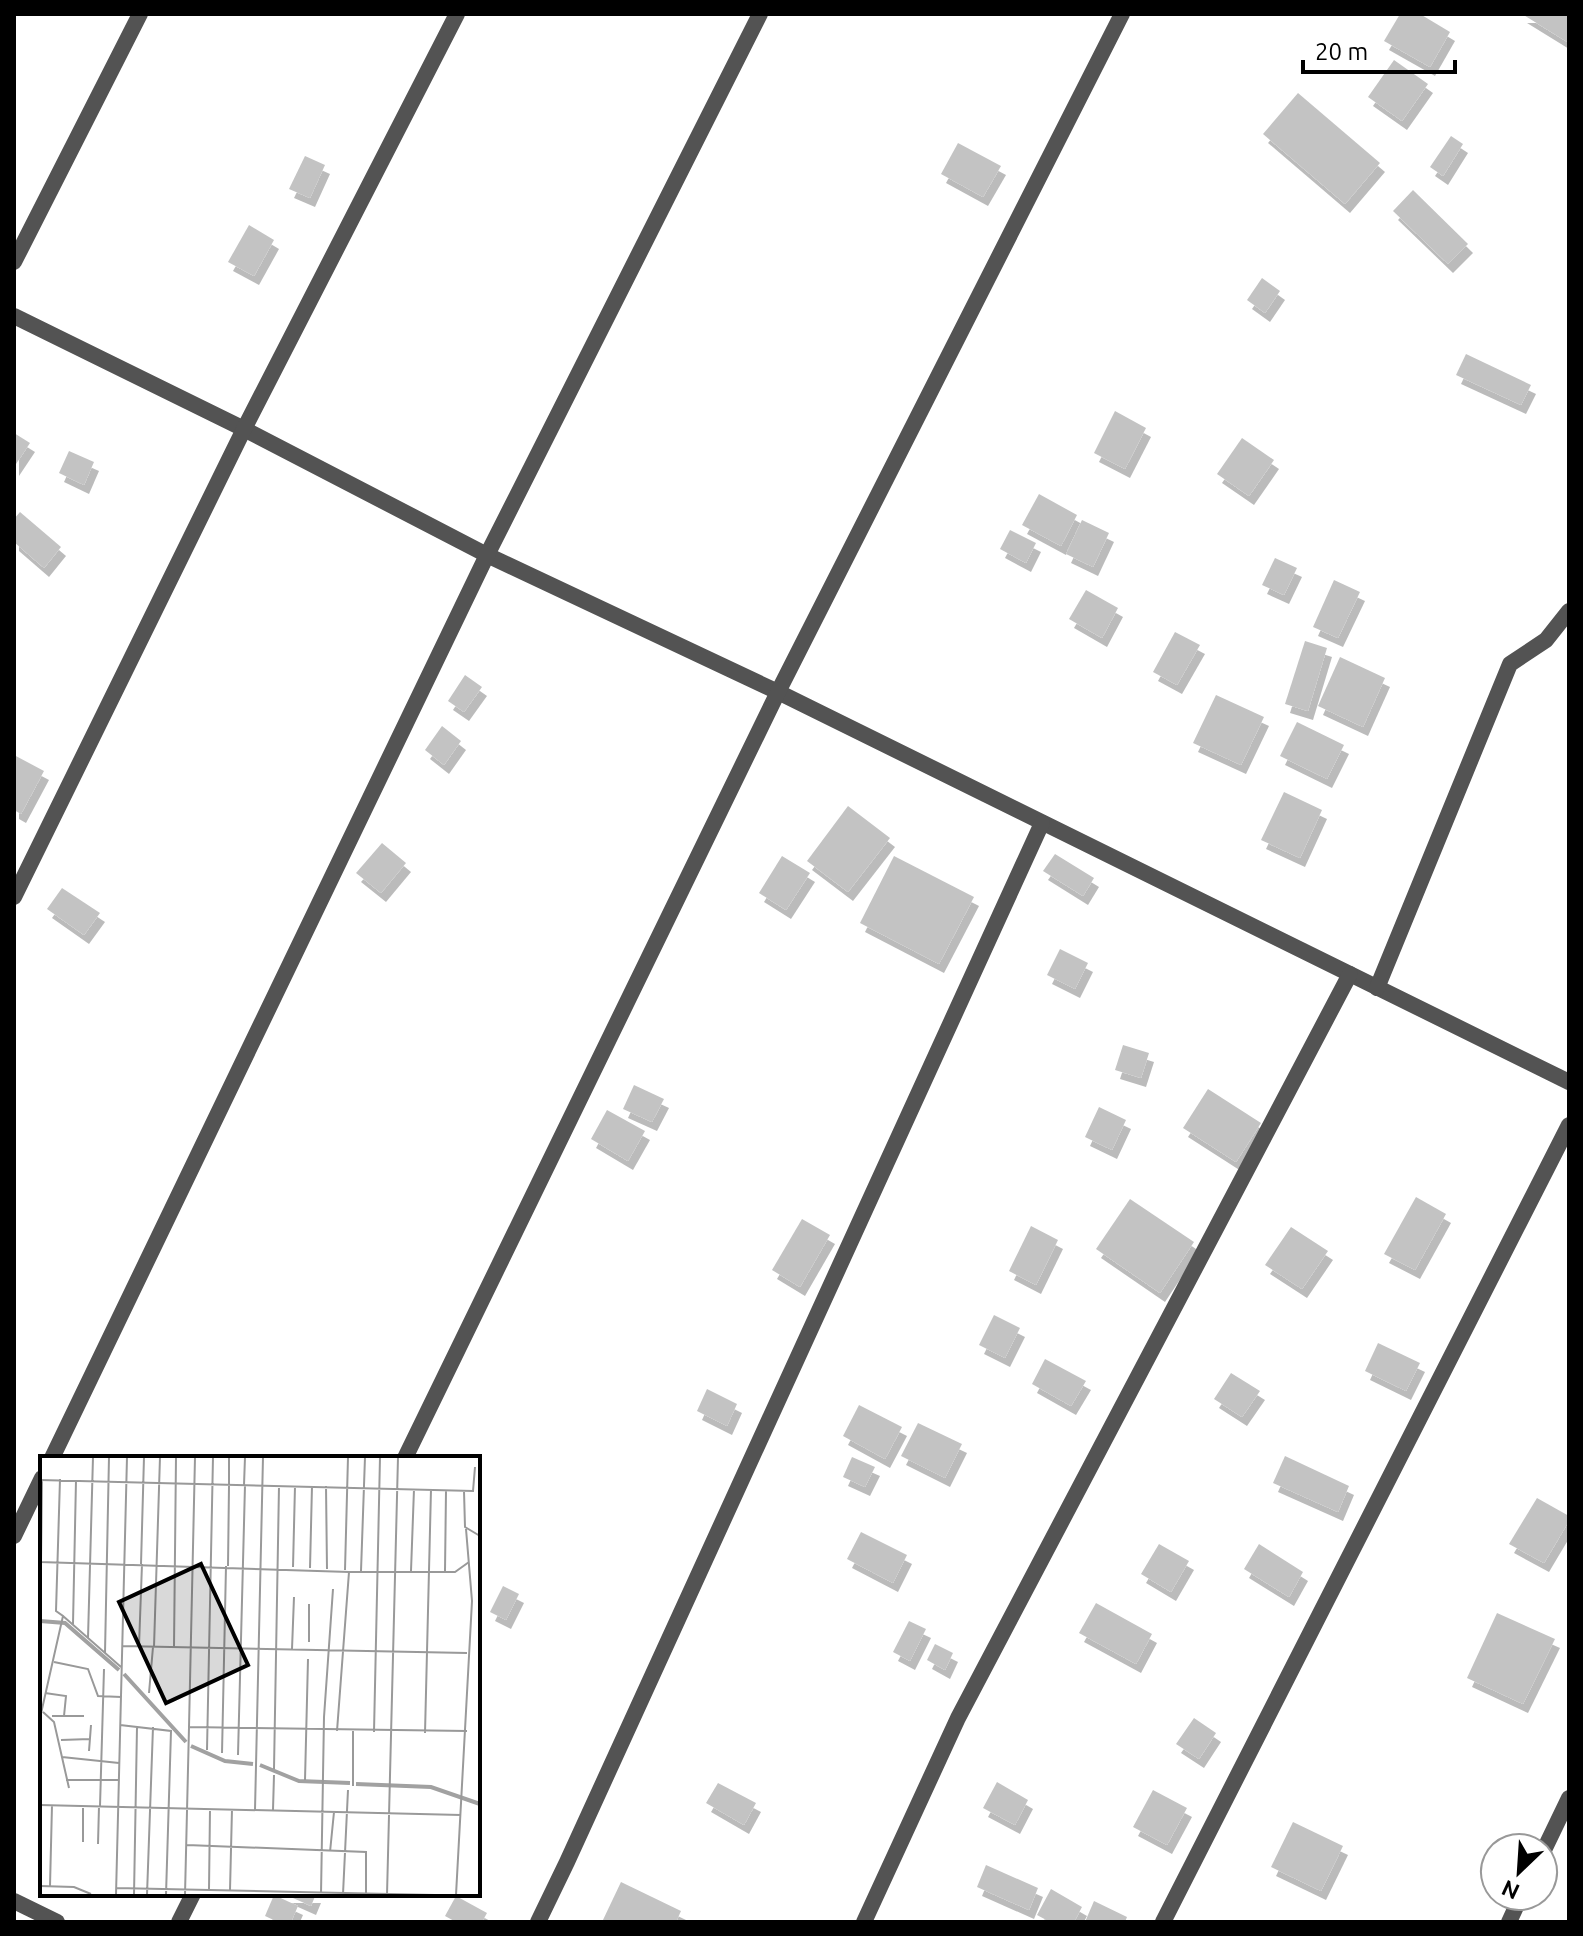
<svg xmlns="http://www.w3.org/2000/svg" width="1583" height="1936" font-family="Ubuntu,sans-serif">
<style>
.building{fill:#c3c3c3;filter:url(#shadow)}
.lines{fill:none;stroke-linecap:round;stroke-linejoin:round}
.street{stroke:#535353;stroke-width:16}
.inset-river{fill:none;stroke:#a1a1a1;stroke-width:4}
.inset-road{fill:none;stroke:#999;stroke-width:2}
.view{fill:#000;fill-opacity:0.15;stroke:#000;stroke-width:4}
.inset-edge{fill:none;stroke:#000;stroke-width:4}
</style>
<defs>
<filter id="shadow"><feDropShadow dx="5" dy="9" stdDeviation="0" flood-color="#0004"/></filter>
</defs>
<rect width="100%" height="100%" fill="#fff"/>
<g class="building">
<path d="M1400,14H1420L1450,32L1430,67L1384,41Z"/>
<path d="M1522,14H1569V43Z"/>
<path d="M1394,60L1428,84L1402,121L1368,97Z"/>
<path d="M1298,93L1380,163L1345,204L1263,134Z"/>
<path d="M1451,136L1463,144L1443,176L1430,167Z"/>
<path d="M958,143L1001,166L983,197L941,174Z"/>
<path d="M305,156L325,165L310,198L289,189Z"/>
<path d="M1413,190L1468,244L1448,264L1393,211Z"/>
<path d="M249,225L274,240L254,276L228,262Z"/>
<path d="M1262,278L1280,291L1265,313L1247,300Z"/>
<path d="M1466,354L1531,385L1521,405L1456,375Z"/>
<path d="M1115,411L1146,428L1125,469L1094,453Z"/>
<path d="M14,433L30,443L14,467Z"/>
<path d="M1242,438L1274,460L1249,496L1217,474Z"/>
<path d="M69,451L94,462L84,485L59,473Z"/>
<path d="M1039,494L1077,515L1061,546L1022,525Z"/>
<path d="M20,512L61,547L44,568L14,542V519Z"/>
<path d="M1082,520L1109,533L1093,567L1066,554Z"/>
<path d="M1010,530L1036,543L1026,563L1000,549Z"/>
<path d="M1275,558L1297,568L1284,595L1262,585Z"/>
<path d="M1334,580L1360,592L1338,638L1313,627Z"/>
<path d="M1086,590L1118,608L1102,638L1069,619Z"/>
<path d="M1175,632L1200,645L1177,685L1153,672Z"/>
<path d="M1305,641L1327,648L1308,711L1285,704Z"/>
<path d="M1340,657L1385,678L1363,727L1318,706Z"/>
<path d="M465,675L482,687L464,712L448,701Z"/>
<path d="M1216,695L1264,717L1241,765L1193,743Z"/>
<path d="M1297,722L1344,745L1327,779L1280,756Z"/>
<path d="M442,726L461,741L444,765L425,750Z"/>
<path d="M14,755L44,771L21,814L14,810Z"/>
<path d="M1284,792L1322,810L1300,858L1261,840Z"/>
<path d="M848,806L890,838L848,892L807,861Z"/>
<path d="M382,843L406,863L381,893L356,873Z"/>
<path d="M1055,854L1094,878L1083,896L1043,871Z"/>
<path d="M782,856L810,873L786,910L759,893Z"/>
<path d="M894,856L974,897L939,964L860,923Z"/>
<path d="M62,888L100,913L84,935L47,909Z"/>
<path d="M1060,949L1088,963L1075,989L1047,975Z"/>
<path d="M1123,1045L1149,1053L1141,1078L1115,1070Z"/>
<path d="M634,1085L664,1099L652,1122L623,1109Z"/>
<path d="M1208,1089L1261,1123L1236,1162L1183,1128Z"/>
<path d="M1099,1107L1126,1120L1112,1150L1085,1137Z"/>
<path d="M607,1110L645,1131L628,1161L591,1139Z"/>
<path d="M1416,1197L1446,1214L1415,1270L1384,1254Z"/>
<path d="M1130,1199L1194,1242L1160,1293L1096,1249Z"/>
<path d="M802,1219L830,1235L800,1287L772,1270Z"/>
<path d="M1031,1226L1058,1240L1036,1285L1009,1271Z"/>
<path d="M1291,1227L1328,1251L1302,1289L1265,1265Z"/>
<path d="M994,1315L1020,1328L1005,1358L979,1345Z"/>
<path d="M1378,1343L1420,1363L1406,1391L1365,1371Z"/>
<path d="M1045,1359L1086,1381L1071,1406L1032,1384Z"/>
<path d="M1231,1373L1260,1391L1242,1417L1214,1399Z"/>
<path d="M707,1389L737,1404L727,1426L697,1411Z"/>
<path d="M859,1405L902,1427L885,1459L843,1436Z"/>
<path d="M918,1423L962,1444L945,1478L901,1456Z"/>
<path d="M1285,1456L1349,1486L1338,1512L1273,1483Z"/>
<path d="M852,1457L875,1467L865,1487L843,1477Z"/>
<path d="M1537,1498L1569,1516V1521L1544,1563L1509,1544Z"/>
<path d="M861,1532L907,1555L893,1583L847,1559Z"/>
<path d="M1159,1544L1189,1561L1171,1592L1141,1574Z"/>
<path d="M1259,1544L1303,1572L1289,1597L1244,1569Z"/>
<path d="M503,1586L519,1594L506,1620L490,1612Z"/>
<path d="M1096,1603L1152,1634L1136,1664L1079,1633Z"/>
<path d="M1497,1613L1555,1639L1523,1704L1467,1678Z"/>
<path d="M909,1621L926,1629L910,1661L893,1652Z"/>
<path d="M935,1644L953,1653L945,1670L927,1660Z"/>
<path d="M1194,1718L1216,1733L1199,1759L1176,1744Z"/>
<path d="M997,1782L1028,1800L1015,1825L983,1808Z"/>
<path d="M718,1783L756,1803L744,1825L706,1803Z"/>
<path d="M1153,1790L1187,1808L1167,1845L1133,1827Z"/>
<path d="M1293,1822L1343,1846L1321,1891L1271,1867Z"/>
<path d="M986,1865L1038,1888L1029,1910L977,1887Z"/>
<path d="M621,1882L681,1911L676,1922H602Z"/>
<path d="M1051,1889L1082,1907L1074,1922H1050L1037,1915Z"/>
<path d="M284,1894H316L311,1906Z"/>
<path d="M274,1895L298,1906L291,1922H278L265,1916Z"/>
<path d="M456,1896L487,1913L482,1922H456L445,1916Z"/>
<path d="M1094,1901L1127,1917L1125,1922H1085Z"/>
</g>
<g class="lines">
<g class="street">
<path d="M14,262L140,14"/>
<path d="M14,316L244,429L487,555L778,692L1569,1082"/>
<path d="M14,897L244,429L457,14"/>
<path d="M1377,988L1510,664L1546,640L1569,611"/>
<path d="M52,1458L487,555L760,14"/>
<path d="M405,1458L778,692L1122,14"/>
<path d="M14,1536L42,1478"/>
<path d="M1543,1852L1569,1798"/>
<path d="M14,1901L57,1922"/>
<path d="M179,1922L193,1894"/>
<path d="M538,1922L567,1862L1042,823"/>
<path d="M864,1922L958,1718L1350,974"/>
<path d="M1163,1922L1569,1125"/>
<path d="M1509,1922L1521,1896"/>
</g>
</g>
<g transform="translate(40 1456)">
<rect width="440" height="440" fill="#fff"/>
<path class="inset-river" d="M0,165L25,167L79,214M84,218L146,286M151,290L185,305L213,308M220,309L259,325L310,327M316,328L391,331L440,348"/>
<path class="inset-road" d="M0,24L433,35L435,11M204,29L205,1M189,30V1M286,30L287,113M424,35L425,71L440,80M0,106L309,116H415L429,106M1,106L2,24M101,108L104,1M188,110L189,30M253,111L255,30M270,112L272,30M305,114L308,1M321,115L325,1M371,115L374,33M405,115L406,35M23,160L81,211M33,168L36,24M48,182L53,1M269,186V148M82,190L427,197M99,190L102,108M114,191L120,1M134,191L136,1M252,193L254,141M65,197L69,1M14,206L48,213L58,240L81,241M5,237L26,240L24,260M109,237L113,191M3,256L14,266L29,332M12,260H44M0,262L23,160L16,155L20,23M80,269L131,275L126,439M149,271L155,1M297,275L309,116M313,275V330M334,276L340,1M385,277L391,33M21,284L50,283M167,294L173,1M49,295L51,269M182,297L186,110M198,299L205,29M22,301L79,307M234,313L239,30M26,324H79M265,324L268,203M0,349L421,359M60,350L64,213M215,354L223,1M233,354L234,319M43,386V350M58,388L59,350M147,389L326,396V438M290,396L294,356M0,430L34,431L51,438M10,430L12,349M76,432L395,439M169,433L170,353M190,434L192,353M281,438L284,261L293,133M303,438L308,334M76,439L87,1M94,439L97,271M107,439L113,271M145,439L149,271L427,275M347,439L358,1M416,439L432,145L426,73"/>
<path class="view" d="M161,108L208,209L126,247L79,146Z"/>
<rect width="440" height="440" class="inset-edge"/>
</g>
<rect width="1583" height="1936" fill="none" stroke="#000000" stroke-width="32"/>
<g transform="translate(1519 1872) rotate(205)"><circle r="38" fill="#ffffff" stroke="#999999" stroke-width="2"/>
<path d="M0-6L14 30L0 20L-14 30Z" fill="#000000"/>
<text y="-12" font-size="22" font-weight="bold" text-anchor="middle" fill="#000000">N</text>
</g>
<path d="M1303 60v12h152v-12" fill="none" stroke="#000000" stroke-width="4"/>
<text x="1315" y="60" font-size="24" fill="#000000" stroke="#ffffff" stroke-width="6" paint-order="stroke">20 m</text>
</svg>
